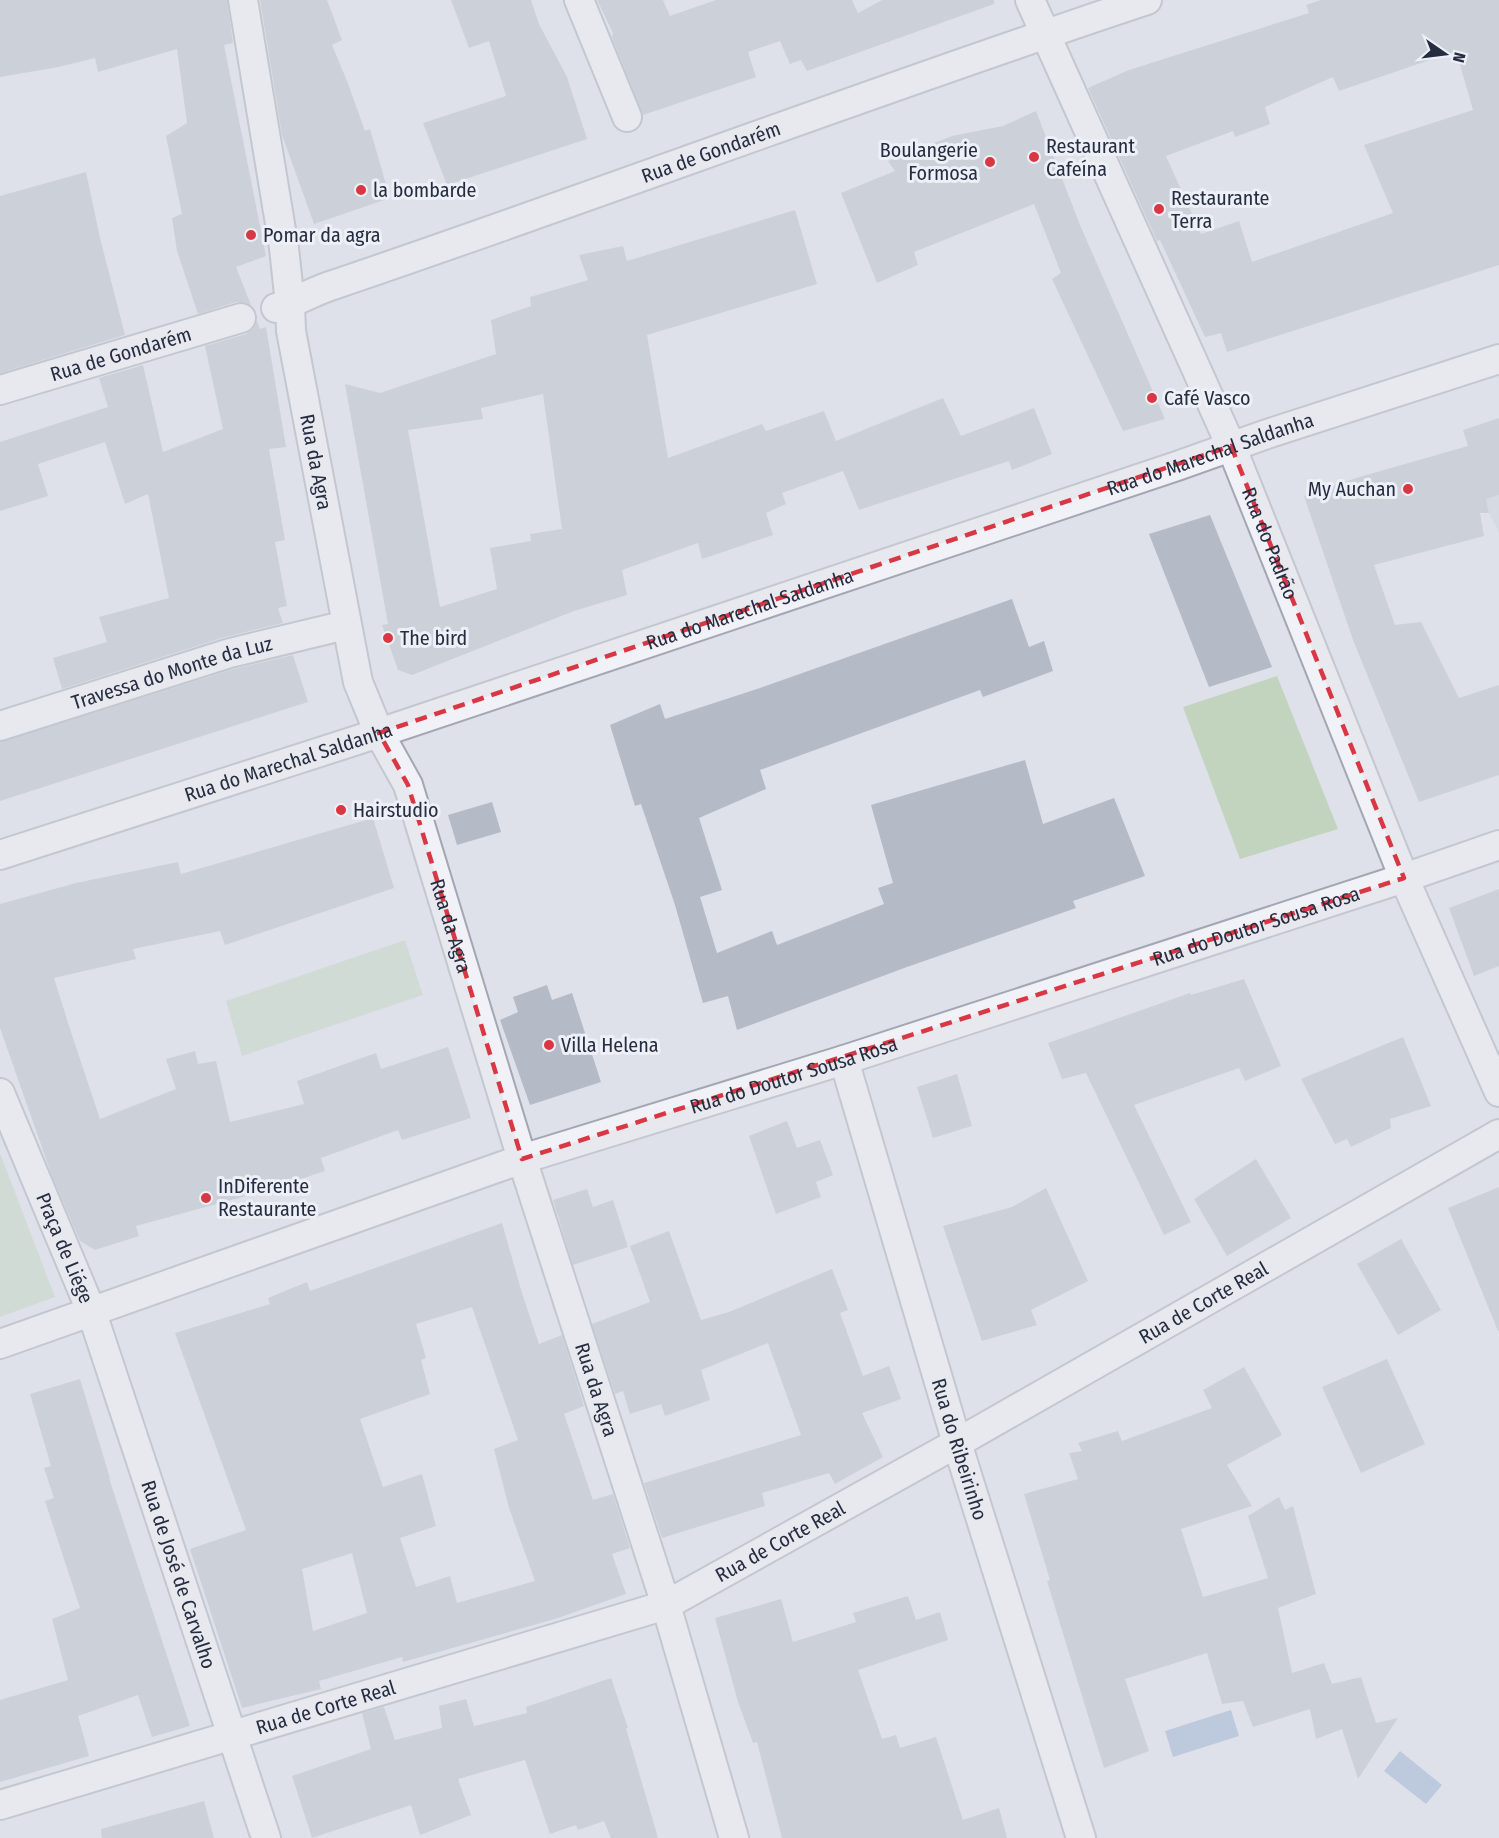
<svg xmlns="http://www.w3.org/2000/svg" width="1499" height="1838" font-family="'Fira Sans Condensed',sans-serif">
<style>
.built{fill:#cbd0db}
.green{fill:#c2d3be}
.water{fill:#95accc}
.building{fill:#b4bac6;fill-rule:evenodd}
.lines{fill:none;stroke-linecap:round;stroke-linejoin:round}
.street-casing{stroke:#a3a7b3;stroke-width:32}
.street{stroke:#f1f2f7;stroke-width:28}
.marked{fill:none;stroke:#d93743;stroke-width:4.5;stroke-dasharray:12 8;stroke-linejoin:round}
.poi-dot{fill:#d93743;stroke:#edf0f6;stroke-width:2}
.labels{text-anchor:middle;stroke-width:6;stroke-linejoin:round;paint-order:stroke}
.poi-label{font-size:20px;fill:#262d41;stroke:#edf0f6;text-anchor:start}
.street-label{font-size:20px;fill:#262d41;stroke:#edf0f6}
</style>
<rect width="100%" height="100%" fill="#dee1e9"/>
<path class="built" d="M1499,495V533L1489,513L1486,499Z"/>
<g class="green">
<path d="M1277,676L1338,829L1240,859L1183,707Z"/>
<path d="M405,940L423,995L242,1056L226,1001Z"/>
<path d="M0,1153L55,1297L0,1317Z"/>
</g>
<g class="water">
<path d="M1231,1710L1239,1736L1173,1757L1165,1731Z"/>
<path d="M1400,1751L1442,1785L1426,1804L1384,1771Z"/>
</g>
<g class="building">
<path d="M0,0H227L233,43L224,45L266,256L236,267L251,305L244,302H236L198,314L177,251L172,218L182,214L166,136L187,123L177,49L98,72L95,58L59,67L0,77Z"/>
<path d="M260,0H327L342,40L332,45L347,81L365,131L370,129L390,198L314,224L282,135Z"/>
<path d="M451,0H531L539,24L567,77L587,139L447,185L423,123L506,96L489,41L469,48Z"/>
<path d="M597,0H663L670,16L716,0H852L858,13L882,0H994V4L807,71L801,60L790,64L780,41L748,52L756,77L643,115L612,37L613,33Z"/>
<path d="M1321,0H1499V265L1227,352L1221,333L1205,337L1160,240L1157,241L1088,88L1129,70L1309,13L1306,5ZM1456,51L1473,110L1364,145L1393,213L1252,262L1239,221L1201,234L1166,156L1233,131L1235,137L1270,124L1265,107L1333,77L1339,91Z"/>
<path d="M1036,111L1080,225L1165,419L1123,431L1052,279L1061,273L1034,204L914,252L918,265L877,283L841,193L895,171L888,161L952,136L1003,126Z"/>
<path d="M86,172L100,238L125,335L0,373V196Z"/>
<path d="M795,210L817,284L647,335L668,458L762,424L766,431L824,411L836,441L943,398L961,436L1034,408L1052,454L1012,470L1009,461L859,510L843,471L782,493L786,504L766,513L773,535L702,559L698,543L622,570L627,595L574,611L412,675L398,670L382,625L388,624L345,384L380,393L496,354L491,320L531,306L530,297L588,280L579,255L623,246L627,261ZM543,394L562,529L530,534L531,541L490,548L497,589L440,607L408,430L483,419L481,408Z"/>
<path d="M257,321L260,329L266,327L286,447L269,449L285,540L275,542L287,606L278,608L283,623L225,637L62,689L53,658L107,642L99,617L169,598L148,494L125,504L105,442L38,464L48,496L0,511V442L108,407L99,378L143,365L163,452L223,429L205,346L246,334L253,329Z"/>
<path d="M1499,418V495L1486,499L1489,513H1480L1484,536L1374,565L1395,625L1421,622L1459,698L1499,685V775L1419,802L1353,640L1304,496L1356,478L1468,446L1463,430Z"/>
<path d="M1210,515L1272,667L1209,687L1149,534Z"/>
<path d="M1012,599L1029,647L1044,641L1053,671L983,697L980,690L760,770L766,789L699,818L722,890L700,897L717,953L772,931L777,945L884,904L878,888L893,883L871,805L1025,760L1043,824L1114,798L1145,876L1073,901L1076,908L907,967L737,1030L728,996L703,1003L675,905L641,804L635,806L610,725L660,704L665,719L760,688Z"/>
<path d="M293,655L308,702L0,801V742L234,669Z"/>
<path d="M492,802L501,832L457,845L448,815Z"/>
<path d="M373,818L394,888L225,945L220,931L133,949L136,959L54,978L71,1032L100,1119L176,1089L166,1059L195,1051L198,1064L216,1061L230,1122L304,1104L297,1081L376,1053L381,1069L448,1047L471,1118L402,1140L398,1130L321,1158L325,1171L261,1192L136,1226L139,1236L95,1250L80,1241L52,1176L0,1028V904L76,883L178,862L181,874Z"/>
<path d="M1499,889V966L1474,976L1449,908Z"/>
<path d="M1244,979L1281,1066L1245,1081L1239,1068L1134,1105L1191,1222L1164,1235L1086,1073L1062,1079L1048,1043L1190,993L1191,995Z"/>
<path d="M547,985L552,1000L572,993L601,1082L530,1105L500,1020L518,1012L513,997Z"/>
<path d="M1403,1037L1431,1106L1390,1119L1391,1128L1351,1147L1347,1139L1335,1144L1301,1079Z"/>
<path d="M957,1074L972,1126L933,1138L917,1087Z"/>
<path d="M787,1121L797,1148L820,1140L833,1175L816,1182L821,1197L776,1214L749,1136Z"/>
<path d="M1256,1159L1291,1218L1227,1256L1194,1199Z"/>
<path d="M1499,1187V1330L1498,1331L1448,1208Z"/>
<path d="M1046,1188L1088,1281L1031,1310L1037,1325L982,1341L943,1226L1012,1207Z"/>
<path d="M587,1189L593,1207L613,1200L628,1247L573,1265L553,1200Z"/>
<path d="M502,1223L522,1293L539,1344L562,1335L584,1406L564,1414L593,1500L613,1494L630,1548L612,1554L626,1594L558,1618L403,1662L402,1657L319,1681L321,1689L242,1708L190,1549L246,1530L175,1333L270,1304L268,1298L307,1282L310,1291ZM472,1307L518,1440L494,1449L509,1508L535,1581L457,1603L450,1576L416,1587L400,1538L436,1526L422,1474L383,1487L360,1419L430,1394L421,1360L426,1358L416,1324ZM352,1553L367,1613L313,1631L302,1569Z"/>
<path d="M669,1231L701,1320L729,1312L832,1269L848,1310L840,1313L863,1376L889,1366L901,1399L862,1413L883,1457L835,1484L829,1473L762,1493L765,1506L662,1538L644,1483L801,1435L768,1343L701,1370L710,1400L665,1416L661,1404L630,1414L623,1391L615,1394L592,1324L650,1302L630,1246Z"/>
<path d="M1401,1239L1441,1310L1398,1335L1357,1264Z"/>
<path d="M1387,1359L1425,1444L1361,1473L1322,1387Z"/>
<path d="M1244,1367L1282,1435L1227,1465L1252,1506L1181,1529L1203,1597L1268,1578L1248,1516L1279,1497L1285,1510L1293,1506L1316,1594L1278,1608L1292,1673L1324,1663L1332,1684L1361,1677L1376,1723L1398,1718L1358,1779L1342,1729L1316,1739L1310,1709L1253,1727L1243,1701L1222,1704L1207,1653L1125,1679L1149,1751L1104,1768L1047,1581L1050,1580L1024,1494L1078,1479L1069,1453L1082,1451L1078,1443L1118,1431L1122,1441L1212,1408L1203,1390Z"/>
<path d="M80,1379L110,1478H109L190,1726L152,1737L138,1695L78,1716L89,1756L0,1782V1700L68,1680L52,1619L80,1608L45,1501L54,1498L44,1468L51,1466L30,1394Z"/>
<path d="M908,1596L916,1620L940,1612L948,1640L858,1670L882,1739L896,1735L900,1748L936,1737L963,1820L999,1808L1007,1838H782L757,1742L753,1743L738,1702L715,1618L781,1599L793,1642L856,1622L853,1613Z"/>
<path d="M611,1678L628,1728H626L658,1838H611L604,1821L578,1830L576,1825L550,1834L525,1760L458,1779L471,1815L420,1835L411,1805L312,1838L292,1776L371,1749L362,1713L384,1707L395,1740L442,1728L439,1706L466,1699L474,1726L527,1713L526,1707Z"/>
<path d="M204,1801L214,1838H102L101,1829Z"/>
</g>
<g class="lines">
<defs>
<g id="street">
<path id="s1" d="M243,0L284,248L290,304L291,331L358,682L379,733L408,785L522,1159L666,1605L734,1838"/>
<path d="M579,0L627,117"/>
<path id="s2" d="M1030,0L1231,446L1404,878L1499,1092"/>
<path id="s3" d="M276,308C297,302 315,290 336,284C607,192 875,90 1147,0"/>
<path id="s4" d="M0,390L241,318"/>
<path id="s5" d="M0,726L230,653L346,625"/>
<path id="s6" d="M0,855L379,733L1177,466L1267,434L1499,359"/>
<path id="s7" d="M844,1060L957,1443L1081,1838"/>
<path id="s8" d="M0,1093L92,1313L266,1838"/>
<path id="s9" d="M0,1344L522,1159L844,1060L1404,878L1499,845"/>
<path id="s10" d="M0,1805L666,1605L957,1443L1499,1134"/>
</g>
</defs>
<use href="#street" class="street-casing"/>
<use href="#street" class="street"/>
</g>
<path d="M0 0H1499V1838H0ZM1231,446L1404,878L522,1159L408,785L379,733Z" fill="#dee1e9" fill-opacity=".55" fill-rule="evenodd"/>
<path class="marked" d="M1231,446L1404,878L522,1159L408,785L379,733Z"/>
<g class="poi-dot">
<circle cx="1034" cy="157" r="6"/>
<circle cx="990" cy="162" r="6"/>
<circle cx="361" cy="190" r="6"/>
<circle cx="1159" cy="209" r="6"/>
<circle cx="251" cy="235" r="6"/>
<circle cx="1152" cy="398" r="6"/>
<circle cx="1408" cy="489" r="6"/>
<circle cx="388" cy="638" r="6"/>
<circle cx="341" cy="810" r="6"/>
<circle cx="549" cy="1045" r="6"/>
<circle cx="206" cy="1198" r="6"/>
</g>
<g class="labels">
<g class="poi-label">
<text x="1046" y="153">Restaurant<tspan x="1046" dy="23">Cafeína</tspan></text>
<text x="978" y="157" text-anchor="end">Boulangerie<tspan x="978" dy="23">Formosa</tspan></text>
<text x="373" y="197">la bombarde</text>
<text x="1171" y="205">Restaurante<tspan x="1171" dy="23">Terra</tspan></text>
<text x="263" y="242">Pomar da agra</text>
<text x="1164" y="405">Café Vasco</text>
<text x="1396" y="496" text-anchor="end">My Auchan</text>
<text x="400" y="645">The bird</text>
<text x="353" y="817">Hairstudio</text>
<text x="561" y="1052">Villa Helena</text>
<text x="218" y="1193">InDiferente<tspan x="218" dy="23">Restaurante</tspan></text>
</g>
<g class="street-label">
<text dy="7" stroke="none"><textPath href="#s3" startOffset="462">Rua de Gondarém</textPath></text>
<text dy="7" stroke="none"><textPath href="#s4" startOffset="126">Rua de Gondarém</textPath></text>
<text dy="7" stroke="none"><textPath href="#s6" startOffset="1275">Rua do Marechal Saldanha</textPath></text>
<text dy="7" stroke="none"><textPath href="#s1" startOffset="468">Rua da Agra</textPath></text>
<text dy="7" stroke="none"><textPath href="#s2" startOffset="594">Rua do Padrão</textPath></text>
<text dy="7" stroke="none"><textPath href="#s6" startOffset="789">Rua do Marechal Saldanha</textPath></text>
<text dy="7" stroke="none"><textPath href="#s5" startOffset="180">Travessa do Monte da Luz</textPath></text>
<text dy="7" stroke="none"><textPath href="#s6" startOffset="303">Rua do Marechal Saldanha</textPath></text>
<text dy="7" stroke="none"><textPath href="#s9" startOffset="1324">Rua do Doutor Sousa Rosa</textPath></text>
<text dy="7" stroke="none"><textPath href="#s1" startOffset="954">Rua da Agra</textPath></text>
<text dy="7" stroke="none"><textPath href="#s9" startOffset="838">Rua do Doutor Sousa Rosa</textPath></text>
<text dy="7" stroke="none"><textPath href="#s8" startOffset="168">Praça de Liége</textPath></text>
<text dy="7" stroke="none"><textPath href="#s10" startOffset="1312">Rua de Corte Real</textPath></text>
<text dy="7" stroke="none"><textPath href="#s1" startOffset="1440">Rua da Agra</textPath></text>
<text dy="7" stroke="none"><textPath href="#s7" startOffset="406">Rua do Ribeirinho</textPath></text>
<text dy="7" stroke="none"><textPath href="#s10" startOffset="826">Rua de Corte Real</textPath></text>
<text dy="7" stroke="none"><textPath href="#s8" startOffset="514">Rua de José de Carvalho</textPath></text>
<text dy="7" stroke="none"><textPath href="#s10" startOffset="340">Rua de Corte Real</textPath></text>
</g>
</g>
<g transform="translate(1445 54) rotate(104)" stroke="#edf0f6" stroke-width="4.5" paint-order="stroke">
<path d="M0-4.5L10 22L0 15L-10 22Z" fill="#262d41"/>
<text y="-9" font-size="16" font-weight="bold" text-anchor="middle" fill="#262d41">N</text>
</g>
</svg>
